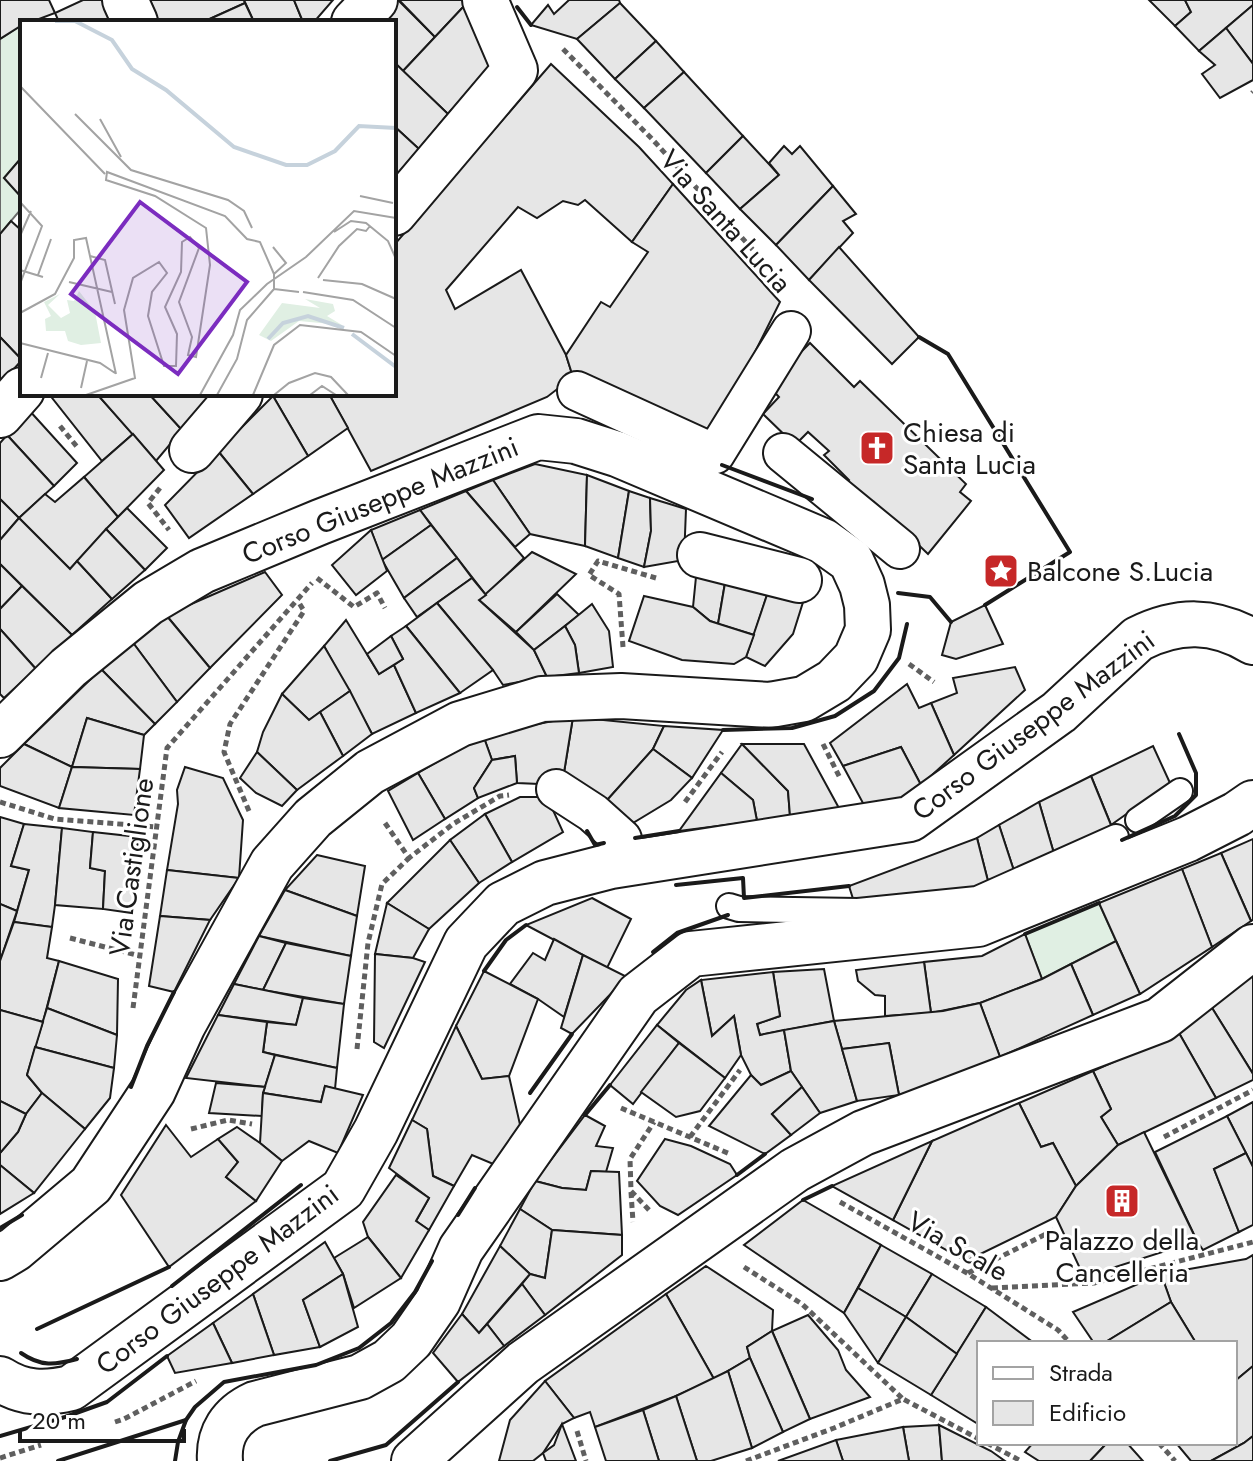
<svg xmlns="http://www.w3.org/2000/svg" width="1253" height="1461" font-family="Jost,sans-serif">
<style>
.green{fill:#e0efe3;stroke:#6a6a6a;stroke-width:2}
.building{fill:#e6e6e6;stroke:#1a1a1a;stroke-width:2}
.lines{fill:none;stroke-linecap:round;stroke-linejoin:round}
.service-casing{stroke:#1a1a1a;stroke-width:28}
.pedestrian-casing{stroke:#1a1a1a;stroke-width:42}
.minor-casing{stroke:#1a1a1a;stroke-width:48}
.tertiary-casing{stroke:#1a1a1a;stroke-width:48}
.path{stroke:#5f5f5f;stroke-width:5;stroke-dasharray:6 4;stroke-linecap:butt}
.service{stroke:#fff;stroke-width:24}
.pedestrian{stroke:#fff;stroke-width:38}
.minor{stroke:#fff;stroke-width:44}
.tertiary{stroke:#fff;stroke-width:44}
.wall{stroke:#1a1a1a;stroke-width:4}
.labels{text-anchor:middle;stroke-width:6;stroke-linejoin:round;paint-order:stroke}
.street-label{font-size:28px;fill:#1a1a1a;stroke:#fff}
.poi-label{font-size:28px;fill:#1a1a1a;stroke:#fff;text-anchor:start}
.inset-river{fill:none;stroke:#c6d2dc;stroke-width:4}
.inset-road{fill:none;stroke:#a3a3a3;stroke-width:2}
.view{fill:#7b2cbf;fill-opacity:0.15;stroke:#7b2cbf;stroke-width:4}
.inset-edge{fill:none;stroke:#1a1a1a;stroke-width:4}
</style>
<rect width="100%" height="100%" fill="#fff"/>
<g class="green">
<path d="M22,25V157L4,178L22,198V208L0,234V39Z"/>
<path d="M1099,903L1116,941L1042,979L1025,934Z"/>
</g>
<g class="building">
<path d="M0,0H49L55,13L31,22H22V25L0,39Z"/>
<path d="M83,0H102L112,22H59L55,13Z"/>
<path d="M150,0H244L245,3L203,22H159Z"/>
<path d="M244,0H294L303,22H254Z"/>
<path d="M294,0H333L314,22H303Z"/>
<path d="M398,0L435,37L403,71L394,62V22H378Z"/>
<path d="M399,0H462L465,5L435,37Z"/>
<path d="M569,0H619L620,3L577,39L531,25L548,5L554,14Z"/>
<path d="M1149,0H1185L1191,12L1175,26Z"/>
<path d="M1253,0V5L1199,51L1175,26L1191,12L1185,0Z"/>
<path d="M245,3L254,22H203Z"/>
<path d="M620,3L656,41L615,79L577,39Z"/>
<path d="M465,5L492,64L448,114L403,71Z"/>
<path d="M1253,5V64L1226,28Z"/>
<path d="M1226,28L1253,64V80L1220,98L1202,74L1215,65L1199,51Z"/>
<path d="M656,41L684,72L644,108L615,79Z"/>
<path d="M394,62L448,114L419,149L394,126Z"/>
<path d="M551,64L639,147L673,184L632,242L585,200L578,205L563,201L537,218L518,207L446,290L455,309L521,270L566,355L573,377L547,397L371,471L329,394H394V245Z"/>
<path d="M684,72L743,136L706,173L644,108Z"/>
<path d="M394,126L419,149L394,178Z"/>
<path d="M743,136L779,175L740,209L706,173Z"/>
<path d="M784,146L792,154L800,146L833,186L776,245L740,209L779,175L769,163Z"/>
<path d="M22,157V198L4,178Z"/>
<path d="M673,184L780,302L710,442L573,377L566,355L601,302L610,307L648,252L632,242Z"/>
<path d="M833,186L856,214L843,221L853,233L809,280L776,245Z"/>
<path d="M11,221L22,231V360L0,337V234Z"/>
<path d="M839,247L919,337L892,364L809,280Z"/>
<path d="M0,337L22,360L0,384Z"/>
<path d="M810,343L854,387L860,381L966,484L960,492L971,501L928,554L874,502L867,511L844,486L849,480L824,455L829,451L808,432L795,445L763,414L779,397L768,385Z"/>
<path d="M49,394H97L133,434L102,461Z"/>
<path d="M97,394H149L182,430L156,461Z"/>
<path d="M149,394H212L182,430Z"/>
<path d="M275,394H329L348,428L308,456L273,396Z"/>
<path d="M273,396L308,456L253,494L218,451Z"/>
<path d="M28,409L77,463L54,486L7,435Z"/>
<path d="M133,434L164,470L118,517L84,477Z"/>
<path d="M7,435L54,486L19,518L0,499V443Z"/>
<path d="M218,451L253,494L189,538L165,505Z"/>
<path d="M535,464L587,475L585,546L530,534L493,480Z"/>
<path d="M587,475L629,491L618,558L585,546Z"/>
<path d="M84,477L118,517L70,569L19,518L45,494L55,502Z"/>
<path d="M493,480L530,534L515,547L466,491Z"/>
<path d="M466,491L524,558L486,595L420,510Z"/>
<path d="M629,491L650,498L651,531L644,567L618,558Z"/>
<path d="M650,498L686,509L684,560L644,567L651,531Z"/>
<path d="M0,499L19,518L0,540Z"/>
<path d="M127,508L167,548L145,570L106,529Z"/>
<path d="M420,510L431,525L382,560L371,530Z"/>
<path d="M19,518L70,569L77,561L112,599L72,635L0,564V540Z"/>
<path d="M431,525L457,558L404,598L382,560Z"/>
<path d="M106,529L145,570L112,599L77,561Z"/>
<path d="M371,530L387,571L356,595L332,565Z"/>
<path d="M532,552L576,574L516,632L479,600Z"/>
<path d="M457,558L472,578L417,617L404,598Z"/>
<path d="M0,564L22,586L0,609Z"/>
<path d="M265,572L282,595L210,668L166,615Z"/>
<path d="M696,577L725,583L718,624L710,621L693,607Z"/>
<path d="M472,578L486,595L479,600L534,650L547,677L503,685L493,670L437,603Z"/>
<path d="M725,583L768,592L754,635L718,624Z"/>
<path d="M22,586L72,635L36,669L0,629V609Z"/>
<path d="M768,592L804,599L793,634L765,666L746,657Z"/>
<path d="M557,594L579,615L534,650L516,632Z"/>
<path d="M644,596L693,607L710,621L754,635L746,657L734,664L682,660L629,641Z"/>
<path d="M437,603L493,670L460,693L406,626Z"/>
<path d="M592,604L609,631L613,667L579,673L575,645L565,626Z"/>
<path d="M985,605L1003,644L956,659L942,655L951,622Z"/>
<path d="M166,615L210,668L177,702L131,640Z"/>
<path d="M346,620L379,674L394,665L416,713L372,734L324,646Z"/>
<path d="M406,626L460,693L416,713L394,665L403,659L391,636Z"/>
<path d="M565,626L575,645L579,673L547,677L534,650Z"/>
<path d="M0,629L36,669L4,698L0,694Z"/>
<path d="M391,636L403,659L379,674L367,654Z"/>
<path d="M131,640L177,702L155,724L101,669Z"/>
<path d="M324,646L350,691L309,720L282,694Z"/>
<path d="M1015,667L1025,690L954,755L931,703L957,693L953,678Z"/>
<path d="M101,669L155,724L144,735L87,718L72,767L24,744Z"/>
<path d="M907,684L919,708L931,703L954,755L921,785L901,747L843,766L830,743Z"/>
<path d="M350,691L372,734L343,756L320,712Z"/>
<path d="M282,694L309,720L320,712L343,756L297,790L257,752L263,732Z"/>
<path d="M573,717L664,726L653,749L600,808L562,785Z"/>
<path d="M573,717L562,785L517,783L515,756L492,760L483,735Z"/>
<path d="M87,718L144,735L140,769L72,767Z"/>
<path d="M664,726L723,730L692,778L653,749Z"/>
<path d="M483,735L492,760L474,788L478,798L445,819L418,773Z"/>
<path d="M24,744L72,767L59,808L0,786V768Z"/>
<path d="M742,744L788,791L790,816L757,821L753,800L721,773Z"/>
<path d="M742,744H804L840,810L790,816L788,791Z"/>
<path d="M1153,746L1170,783L1111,825L1091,776Z"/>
<path d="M901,747L921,785L905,798L864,805L843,766Z"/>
<path d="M653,749L692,778L671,800L623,829L600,808Z"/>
<path d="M257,752L297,790L282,806L256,793L240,778Z"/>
<path d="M515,756L517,783L478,798L474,788L492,760Z"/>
<path d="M72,767L140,769L134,815L59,808Z"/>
<path d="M185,767L223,778L243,820L239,878L167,870L178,804L177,790Z"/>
<path d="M418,773L445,819L413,840L388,791Z"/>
<path d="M721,773L753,800L757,821L679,831Z"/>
<path d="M1091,776L1111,825L1084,844L1055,857L1039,802Z"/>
<path d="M520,797H547L563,832L512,862L485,814Z"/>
<path d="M1039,802L1055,857L1015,874L999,825Z"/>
<path d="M485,814L512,862L479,883L450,840Z"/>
<path d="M0,817L24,824L11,866L29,870L17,911L0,904Z"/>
<path d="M24,824L62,828L55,905L52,927L14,922L29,870L11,866Z"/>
<path d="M999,825L1015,874L989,885L977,838Z"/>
<path d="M62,828L93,832L90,868L105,871L103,909L55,905Z"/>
<path d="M93,832L138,837L132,913L103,909L105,871L90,868Z"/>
<path d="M977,838L989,885L971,893L854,902L849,886Z"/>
<path d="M1253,839V920L1251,921L1221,853Z"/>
<path d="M450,840L479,883L429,929L387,903Z"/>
<path d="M1221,853L1251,921L1212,947L1182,869Z"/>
<path d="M317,855L365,866L357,916L285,890Z"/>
<path d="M1182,869L1212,947L1140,994L1099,903Z"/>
<path d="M167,870L239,878L210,920L160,916Z"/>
<path d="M285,890L357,916L351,956L259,936Z"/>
<path d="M592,898L631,919L607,968L526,925Z"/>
<path d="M387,903L429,929L413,958L375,954Z"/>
<path d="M0,904L17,911L0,961Z"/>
<path d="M160,916L210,920L174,992L149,986Z"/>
<path d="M14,922L52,927L47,958L59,961L43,1022L0,1010V961Z"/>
<path d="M1025,934L1042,979L980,1003L931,1013L924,962L982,956Z"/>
<path d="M259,936L286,943L263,990L234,984Z"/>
<path d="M554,939L583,955L564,1017L538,999L510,984L533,953L545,960Z"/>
<path d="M1116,941L1140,994L1093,1015L1071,964Z"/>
<path d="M286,943L351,956L344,1004L263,990Z"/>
<path d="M375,954L413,958L425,962L384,1048L374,1042Z"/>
<path d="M583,955L627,977L572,1034L561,1028Z"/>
<path d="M59,961L118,979L117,1035L47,1008Z"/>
<path d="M924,962L931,1013L885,1016V996L875,995L858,981L856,970Z"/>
<path d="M1071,964L1093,1015L1000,1057L980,1003L1042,979Z"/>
<path d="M824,969L834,1021L760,1035L757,1024L780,1016L773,972Z"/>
<path d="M484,971L538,999L509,1076L482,1079L456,1026Z"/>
<path d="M773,972L780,1016L757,1024L760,1035L784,1030L791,1071L761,1085L751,1075L741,1055L734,1016L712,1036L701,980Z"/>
<path d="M1253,973V1074L1209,1003Z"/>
<path d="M701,980L712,1036L734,1016L741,1055L725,1078L657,1025L686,990Z"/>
<path d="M234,984L303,998L296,1025L218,1015Z"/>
<path d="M303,998L344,1004L337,1068L263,1052L267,1022L296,1025Z"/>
<path d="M980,1003L1000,1057L958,1077L899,1095L889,1043L842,1049L834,1021L943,1011Z"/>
<path d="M1209,1003L1253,1074V1080L1216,1098L1179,1033Z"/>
<path d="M47,1008L117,1035L114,1068L35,1047Z"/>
<path d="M0,1010L43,1022L27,1075L42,1093L26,1114L0,1101Z"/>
<path d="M218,1015L267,1022L263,1052L275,1055L265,1087L186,1078Z"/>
<path d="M834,1021L857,1101L820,1113L791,1071L784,1030Z"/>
<path d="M657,1025L679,1043L633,1104L610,1085Z"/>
<path d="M456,1026L482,1079L509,1076L521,1129L498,1166L472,1155L454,1186L433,1176L427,1129L412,1120Z"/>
<path d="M1179,1033L1216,1098L1118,1145L1101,1117L1111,1109L1093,1071Z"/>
<path d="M679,1043L725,1078L700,1111L676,1117L641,1092Z"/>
<path d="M889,1043L899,1095L857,1101L842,1049Z"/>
<path d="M35,1047L114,1068L110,1098L85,1129L42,1093L27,1075Z"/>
<path d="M275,1055L337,1068L335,1089L325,1086L321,1102L263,1093Z"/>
<path d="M791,1071L802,1087L772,1114L791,1135L765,1154L709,1126L751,1075L761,1085Z"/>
<path d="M1093,1071L1111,1109L1101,1117L1118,1145L1076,1186L1053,1143L1041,1147L1019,1103Z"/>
<path d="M216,1083L265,1087L263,1093L262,1116L209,1113Z"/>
<path d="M325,1086L363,1095L338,1153L309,1141L282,1161L260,1143L263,1093L321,1102Z"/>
<path d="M802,1087L820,1113L791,1135L772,1114Z"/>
<path d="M42,1093L85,1129L34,1193L0,1165V1153L18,1132L26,1114Z"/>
<path d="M0,1101L26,1114L18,1132L0,1153Z"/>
<path d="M1253,1102V1167L1227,1116Z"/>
<path d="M1019,1103L1041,1147L1053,1143L1076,1186L1056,1217L966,1261L893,1220L932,1141Z"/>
<path d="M585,1115L605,1126L596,1146L613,1148L606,1172L591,1171L586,1190L562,1188L535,1181Z"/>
<path d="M1227,1116L1246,1153L1214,1169L1239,1232L1203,1250L1197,1241L1155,1152Z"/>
<path d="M412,1120L427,1129L433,1176L454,1186L429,1230L416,1221L429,1198L389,1168Z"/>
<path d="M166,1125L191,1157L218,1139L238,1162L226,1177L256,1201L169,1267L121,1195Z"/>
<path d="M237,1127L260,1143L282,1161L256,1201L226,1177L238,1162L218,1139Z"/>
<path d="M1144,1132L1197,1241L1084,1277L1056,1217L1076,1186L1118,1145Z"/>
<path d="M665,1139L691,1146L730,1164L737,1175L678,1215L660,1206L637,1181Z"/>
<path d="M932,1141L893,1220L832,1186Z"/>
<path d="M1246,1153L1253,1167V1225L1239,1232L1214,1169Z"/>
<path d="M0,1165L34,1193L0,1214Z"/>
<path d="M591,1171L619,1172L622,1235L552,1230L520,1209L535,1181L562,1188L586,1190Z"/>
<path d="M396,1175L429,1198L416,1221L429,1230L401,1278L368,1237L363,1222Z"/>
<path d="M803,1200L881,1245L844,1313L744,1245Z"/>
<path d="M520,1209L552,1230L545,1278L530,1274L500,1246Z"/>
<path d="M552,1230L622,1235V1255L545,1315L522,1284L530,1274L545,1278Z"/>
<path d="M368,1237L401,1278L354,1308L343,1274L334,1258Z"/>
<path d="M325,1242L343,1274L303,1300L320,1347L274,1355L253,1294Z"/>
<path d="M881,1245L932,1274L906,1317L858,1288Z"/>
<path d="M500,1246L530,1274L479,1333L462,1314Z"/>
<path d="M1253,1255V1366L1235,1381V1343H1196L1171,1302L1161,1274L1246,1259Z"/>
<path d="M706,1266L773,1310L772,1331L747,1347L750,1358L714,1379L666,1294Z"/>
<path d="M343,1274L358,1327L320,1347L303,1300Z"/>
<path d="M932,1274L986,1307L957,1354L906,1317Z"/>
<path d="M1161,1274L1171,1302L1104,1343H1094L1073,1312Z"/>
<path d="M522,1284L545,1315L504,1346L487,1324Z"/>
<path d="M858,1288L906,1317L878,1363L844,1313Z"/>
<path d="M253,1294L274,1355L232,1363L213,1323Z"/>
<path d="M666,1294L714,1379L676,1396L595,1427L590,1412L574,1418L545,1381Z"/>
<path d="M1171,1302L1196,1343H1104Z"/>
<path d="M986,1307L1034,1343H979L978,1424L931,1395Z"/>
<path d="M462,1314L479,1333L487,1324L504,1346L458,1382L433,1353Z"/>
<path d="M808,1315L838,1350L846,1370L870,1397L810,1419L772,1331Z"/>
<path d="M906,1317L957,1354L931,1395L878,1363Z"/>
<path d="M213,1323L232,1363L175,1373L167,1356Z"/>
<path d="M772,1331L810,1419L783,1432L750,1358L747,1347Z"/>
<path d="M750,1358L783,1432L752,1448L728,1371Z"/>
<path d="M1253,1366V1436L1244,1443L1211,1461H1191L1176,1443H1235V1381Z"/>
<path d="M728,1371L752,1448L711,1461H697L676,1396Z"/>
<path d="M545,1381L574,1418L562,1424L543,1453L533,1461H499L510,1420Z"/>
<path d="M676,1396L697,1461H659L643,1410Z"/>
<path d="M643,1410L659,1461H606L595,1427Z"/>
<path d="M562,1424L576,1461H546L543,1453L554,1445Z"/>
<path d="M939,1425L942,1461H909L903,1427Z"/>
<path d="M939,1425L991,1451L1005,1461H942Z"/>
<path d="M903,1427L909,1461H843L836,1440Z"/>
<path d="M1253,1436V1461H1211L1244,1443Z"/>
<path d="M836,1440L843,1461H778Z"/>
<path d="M1033,1443H1107L1090,1461H1039L1025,1452Z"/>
<path d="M1107,1443H1127L1143,1461H1090Z"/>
</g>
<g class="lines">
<defs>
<g id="service">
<path d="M1138,820L1180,791"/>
<path d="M729,906L739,909L858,911L977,899L1116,837"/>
</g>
<g id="pedestrian">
<path d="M577,391L715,454L791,331"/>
<path d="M783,453L900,549"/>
<path d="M556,789L593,813L622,839"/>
</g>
<g id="minor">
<path d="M125,0L135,22"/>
<path d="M354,22L375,0"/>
<path d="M394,213L515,70L485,0"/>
<path d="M0,415L22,390"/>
<path d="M192,450L240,394"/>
<path d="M700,555L799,580"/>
</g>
<g id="tertiary">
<path d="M0,735L68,668L148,603L202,571L320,522L538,437L576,441L617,454L823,541L851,561L862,585L867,605L868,630L856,658L834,681L804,699L770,705L621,696L542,699L460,724L370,772L313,818L272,864L183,1025L153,1091L91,1185L15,1249L0,1258"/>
<path d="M0,1379C23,1394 45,1394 71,1388L343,1189L376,1131L466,943L503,904L545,883L611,866L910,819L1059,712L1138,639C1178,619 1214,619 1253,642"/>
<path d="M220,1461C218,1434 231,1415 255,1404L360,1377L389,1361L411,1340L438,1301L461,1249L638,995L691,954L978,924L1188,839L1237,814L1253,803"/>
<path d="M414,1461L523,1363L795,1170L863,1133L1160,1020L1253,947"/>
</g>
</defs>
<use href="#service" class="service-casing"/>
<use href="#pedestrian" class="pedestrian-casing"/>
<use href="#minor" class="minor-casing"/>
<use href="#tertiary" class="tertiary-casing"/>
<g class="path">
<path d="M563,49L653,140L784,284"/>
<path d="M1252,93L1253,92"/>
<path d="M60,426L78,448"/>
<path d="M160,488L148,503L169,530"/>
<path d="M317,578L354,607L377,593L385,608"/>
<path d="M623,647L619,594L589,575L598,561L656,578"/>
<path d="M909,664L934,682"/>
<path d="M823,744L840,778"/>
<path d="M0,802L55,819L157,827"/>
<path d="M685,802L722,752"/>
<path d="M249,811L224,752L230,724L304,611L298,601"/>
<path d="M385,823L409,858L453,824L500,796L509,795"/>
<path d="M70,938L140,956"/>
<path d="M133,1008L167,748L312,583"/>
<path d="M357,1049L368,943L382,884L409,858"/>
<path d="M621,1108L730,1154"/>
<path d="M191,1129L228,1120L252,1124"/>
<path d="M690,1137L740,1070"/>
<path d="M1164,1137L1253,1090"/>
<path d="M631,1192L633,1222"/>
<path d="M840,1202L967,1273L1058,1330L1070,1343"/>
<path d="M649,1210L631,1191L630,1159L654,1122"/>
<path d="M744,1267L802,1304L903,1399"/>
<path d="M968,1273L1056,1229"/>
<path d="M992,1288L1094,1283L1253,1242"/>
<path d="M115,1422L124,1419L196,1381"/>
<path d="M577,1431L586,1461"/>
<path d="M987,1443L1021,1461"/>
<path d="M1159,1443L1175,1461"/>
<path d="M0,1458L41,1445"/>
<path d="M746,1461L834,1428L903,1399L979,1439"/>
</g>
<use href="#service" class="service"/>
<use href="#pedestrian" class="pedestrian"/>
<use href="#minor" class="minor"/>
<use href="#tertiary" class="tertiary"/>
<g class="wall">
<path d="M517,7L531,25"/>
<path d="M919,337L948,354L1070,552L985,605"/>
<path d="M722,465L812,499"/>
<path d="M898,593L930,597L951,622"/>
<path d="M723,730L792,728L835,716L874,691L899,658L907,624"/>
<path d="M587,831L595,845L604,843"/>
<path d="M635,838L679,831"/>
<path d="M1122,840L1175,816L1196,795V773L1179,734"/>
<path d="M676,885L743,878L744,898L849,886"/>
<path d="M1025,934L1099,903"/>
<path d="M653,952L677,933L728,915"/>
<path d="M484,971L506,940L526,925"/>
<path d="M131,1087L147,1046L174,992"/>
<path d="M530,1093L572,1034"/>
<path d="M585,1115L610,1085"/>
<path d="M737,1175L765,1154"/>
<path d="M803,1200L832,1186"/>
<path d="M458,1215L475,1188"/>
<path d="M0,1228L22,1215"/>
<path d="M172,1286L301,1185"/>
<path d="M37,1329L169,1267"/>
<path d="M21,1353C41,1367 55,1365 77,1359"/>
<path d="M0,1436L65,1417L107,1402L167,1356"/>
<path d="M58,1461L186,1420"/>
<path d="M175,1461L178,1442L186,1420L195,1407L224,1382L316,1365L359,1348L391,1323L415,1292L432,1261"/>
<path d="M330,1461L386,1445L458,1382"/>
</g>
</g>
<defs>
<symbol id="church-square" viewBox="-11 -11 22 22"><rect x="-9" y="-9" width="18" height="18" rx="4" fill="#c62828" stroke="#fff"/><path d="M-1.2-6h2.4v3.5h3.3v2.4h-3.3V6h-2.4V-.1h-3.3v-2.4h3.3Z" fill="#fff"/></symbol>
<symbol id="sight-square" viewBox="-11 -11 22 22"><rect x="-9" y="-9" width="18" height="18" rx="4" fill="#c62828" stroke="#fff"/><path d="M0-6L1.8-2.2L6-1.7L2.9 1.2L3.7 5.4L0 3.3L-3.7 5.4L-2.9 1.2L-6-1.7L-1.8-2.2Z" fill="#fff"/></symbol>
<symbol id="building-square" viewBox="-11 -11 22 22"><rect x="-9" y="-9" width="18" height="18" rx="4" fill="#c62828" stroke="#fff"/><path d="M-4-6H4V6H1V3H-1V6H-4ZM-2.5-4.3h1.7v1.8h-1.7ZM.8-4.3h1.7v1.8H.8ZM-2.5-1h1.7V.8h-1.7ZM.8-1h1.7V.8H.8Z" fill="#fff"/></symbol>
</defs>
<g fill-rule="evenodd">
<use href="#church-square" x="857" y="428" width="40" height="40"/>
<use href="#sight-square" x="981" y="551" width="40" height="40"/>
<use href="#building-square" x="1102" y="1181" width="40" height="40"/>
</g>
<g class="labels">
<g class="street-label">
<text transform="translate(726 221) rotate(48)" y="10">Via Santa Lucia</text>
<text transform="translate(380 500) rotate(-22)" y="10">Corso Giuseppe Mazzini</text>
<text transform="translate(1033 725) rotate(-37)" y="10">Corso Giuseppe Mazzini</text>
<text transform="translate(131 867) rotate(-82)" y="10">Via Castiglione</text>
<text transform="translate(958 1246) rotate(30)" y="10">Via Scale</text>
<text transform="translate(217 1279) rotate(-37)" y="10">Corso Giuseppe Mazzini</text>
</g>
<g class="poi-label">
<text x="903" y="442">Chiesa di<tspan x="903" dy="32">Santa Lucia</tspan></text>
<text x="1027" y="581">Balcone S.Lucia</text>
<text x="1122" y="1250" text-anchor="middle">Palazzo della<tspan x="1122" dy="32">Cancelleria</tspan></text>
</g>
</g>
<g transform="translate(20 20)">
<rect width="376" height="376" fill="#fff"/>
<path d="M59,271L75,292L81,323L61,325L48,321L45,311H26L25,299L31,296L24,282L40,274L28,285L41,298L50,293L47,280L54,281ZM285,279L313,284L315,291L307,296L322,305L279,301L251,321L239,315L262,283L300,288Z" fill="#e0efe3"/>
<path class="inset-river" d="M35,1H55L92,20L112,49L146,70L214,127L266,145H287L315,131L339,106L376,108M332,314L376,347M248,319L263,303L288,296L324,308"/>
<path class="inset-road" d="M0,66L85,154M55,94L111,150L208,180L224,191L232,208M80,99L101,137M340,176L373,183M0,182L22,206L0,264M314,212L331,201L346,203L368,221L376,239M0,216L11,191M253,227L266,243L254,254M70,236L85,240L95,284M0,250L23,257M18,255L31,219M298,258L319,226L337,209L346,211L350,206M303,260L342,264L376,279M49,262L92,272M254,269L279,272M283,272L333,280L376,308M0,293L35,274L54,238V220L66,218L96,354M0,323L80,343L95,353M21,358L28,333M61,368L67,341M66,375L115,358L104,290L113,258L139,242L147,253L132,272L128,296L144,346H156L157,314L145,287L161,252L162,222L170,217L179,228L159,282L172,317L168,335L176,337L190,245L186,208L135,176L86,160L87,152L205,196L227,219L240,222L254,254V269M180,375L213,315L220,290L247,264L286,237L334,191L376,198M197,375L217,339L227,300L254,269M233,375L254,325L280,305L341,312L376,336M254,375L269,363L295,353L311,357L328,375M290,375L302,366L316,375"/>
<path class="view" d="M120,182L227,262L158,354L51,274Z"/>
<rect width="376" height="376" class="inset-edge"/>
</g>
<rect x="977" y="1341" width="260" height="104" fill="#ffffff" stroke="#a3a3a3" stroke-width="2"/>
<rect x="993" y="1367" width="40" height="12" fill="#ffffff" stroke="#a3a3a3" stroke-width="2"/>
<text x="1049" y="1381" font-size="24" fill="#1a1a1a">Strada</text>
<rect x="993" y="1401" width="40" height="24" fill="#e6e6e6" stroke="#a3a3a3" stroke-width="2"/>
<text x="1049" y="1421" font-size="24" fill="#1a1a1a">Edificio</text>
<path d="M20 1429v12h164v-12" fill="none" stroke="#1a1a1a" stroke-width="4"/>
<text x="32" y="1429" font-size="24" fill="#1a1a1a" stroke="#ffffff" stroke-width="6" paint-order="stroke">20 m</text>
</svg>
